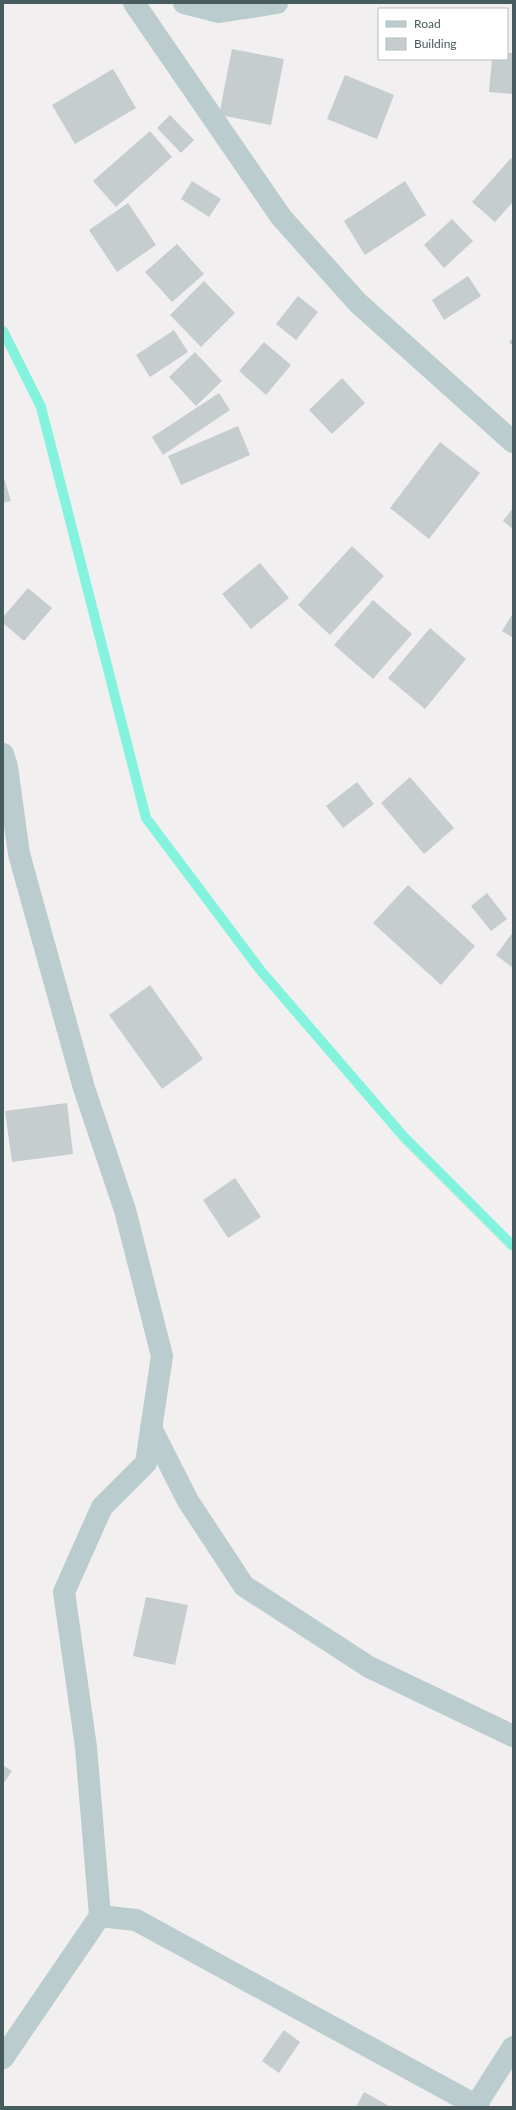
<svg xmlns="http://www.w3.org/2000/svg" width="516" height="2110" font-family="Lato,sans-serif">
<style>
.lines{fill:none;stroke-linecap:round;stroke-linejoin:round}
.stream{stroke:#84f3dd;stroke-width:10}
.building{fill:#c6cdcf}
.minor{stroke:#bacccd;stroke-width:22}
</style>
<rect width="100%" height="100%" fill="#f2eff0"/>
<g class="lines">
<path class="stream" d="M3,331L41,407L146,818L261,971L404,1137L513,1246"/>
</g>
<g class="building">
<path d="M232,49L284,59L271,125L219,115Z"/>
<path d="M507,53H513V94L489,92L492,59H507Z"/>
<path d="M113,69L136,108L75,144L52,105Z"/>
<path d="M345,75L394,95L377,139L327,119Z"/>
<path d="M170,115L194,140L181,153L157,128Z"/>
<path d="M150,131L172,157L116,207L93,181Z"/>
<path d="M511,158L513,160V202L495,222L472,202Z"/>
<path d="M192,181L221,199L209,217L181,199Z"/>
<path d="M405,181L426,215L365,255L344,221Z"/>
<path d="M128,203L156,245L117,272L89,230Z"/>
<path d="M452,219L473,241L444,268L424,245Z"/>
<path d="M177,244L204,274L172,302L145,272Z"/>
<path d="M468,276L481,296L444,320L432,300Z"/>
<path d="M204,281L235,313L201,347L170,315Z"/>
<path d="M298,296L318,312L296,340L276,324Z"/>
<path d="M174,330L188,352L150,377L136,355Z"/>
<path d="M513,338V346L509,342Z"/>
<path d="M264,342L291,365L266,395L239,371Z"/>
<path d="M195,352L222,381L196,406L169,377Z"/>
<path d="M342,378L365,403L332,434L309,410Z"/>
<path d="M219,393L230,410L163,455L152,437Z"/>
<path d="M238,426L250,455L181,485L168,456Z"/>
<path d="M440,442L480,473L429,539L390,508Z"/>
<path d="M3,475L11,501L3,503Z"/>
<path d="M513,508V529L503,521Z"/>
<path d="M352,546L384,576L330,635L298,605Z"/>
<path d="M260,563L289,598L251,629L222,594Z"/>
<path d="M28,588L52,608L24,641L3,623V617Z"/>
<path d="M373,600L412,634L373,679L334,645Z"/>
<path d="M513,613V638L502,631Z"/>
<path d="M430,628L466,659L425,709L388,678Z"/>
<path d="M410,777L454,828L424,854L381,803Z"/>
<path d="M357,782L374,804L343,828L326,806Z"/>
<path d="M408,885L475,946L441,985L373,923Z"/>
<path d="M487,893L507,919L491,931L471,906Z"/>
<path d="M513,932V968L496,955Z"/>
<path d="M150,985L203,1059L162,1089L109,1015Z"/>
<path d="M67,1103L73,1154L12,1162L5,1111Z"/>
<path d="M235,1178L261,1217L228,1238L203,1200Z"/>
<path d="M146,1597L188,1605L175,1665L133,1656Z"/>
<path d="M3,1765L12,1771L3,1784Z"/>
<path d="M284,2030L300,2042L279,2073L262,2061Z"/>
<path d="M364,2092L391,2107H356Z"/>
</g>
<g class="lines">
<g class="minor">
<path d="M134,3L281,217L358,303L513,442"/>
<path d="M184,3L219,12L277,3"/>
<path d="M3,754L7,767L19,854L84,1088L125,1210L162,1356L146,1463L102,1507L64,1592L86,1747L100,1916"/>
<path d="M151,1428L188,1501L244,1586L369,1667L513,1736"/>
<path d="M3,2058L100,1916L136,1920L479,2107"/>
<path d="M476,2105L513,2047"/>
</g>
</g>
<rect width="516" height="2110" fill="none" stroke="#465c5e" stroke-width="8"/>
<rect x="378" y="8" width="130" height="52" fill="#ffffff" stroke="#b5bebf"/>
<rect x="386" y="21" width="20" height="6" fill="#bacccd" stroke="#b5bebf"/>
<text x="414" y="28" font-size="12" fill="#465c5e">Road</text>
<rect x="386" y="38" width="20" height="12" fill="#c6cdcf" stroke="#b5bebf"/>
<text x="414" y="48" font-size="12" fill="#465c5e">Building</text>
</svg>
